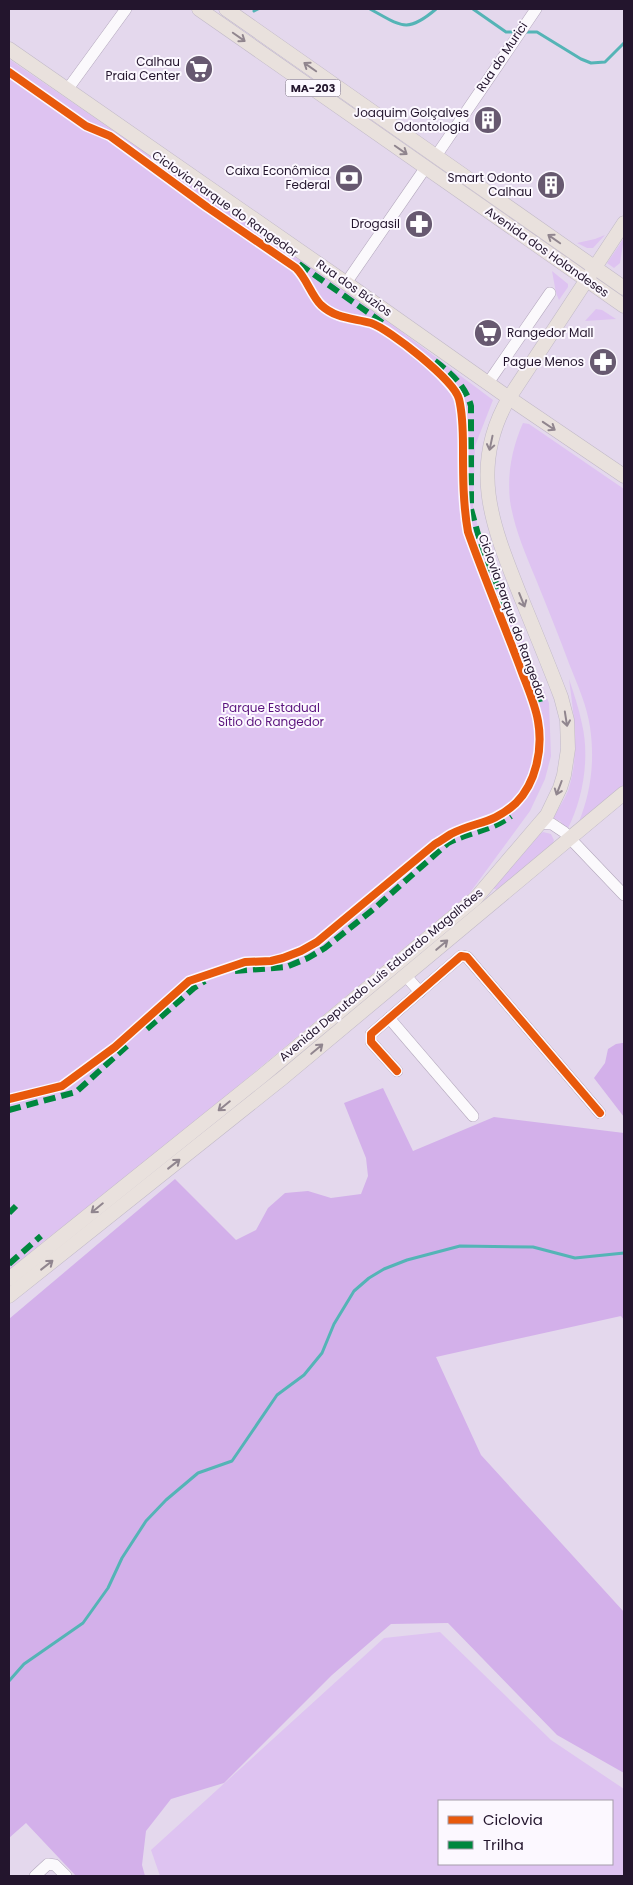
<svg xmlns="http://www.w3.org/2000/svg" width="633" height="1885" font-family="Poppins,sans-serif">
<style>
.green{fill:#dec3f1;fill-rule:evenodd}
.forest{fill:#d3b0ea}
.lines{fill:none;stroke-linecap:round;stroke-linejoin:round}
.stream{stroke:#54b4b6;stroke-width:3}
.minor-casing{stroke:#b4a8bd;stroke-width:12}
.major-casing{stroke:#c1b9c7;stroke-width:15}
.minor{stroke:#fbf9fc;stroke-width:11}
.major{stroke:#e9e1dd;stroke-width:14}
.quiet{stroke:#00873e;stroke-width:6;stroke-dasharray:12 6;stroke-linecap:butt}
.cycleway-casing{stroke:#fcf8ff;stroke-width:11}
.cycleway{stroke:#e8590c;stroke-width:8}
.oneway{stroke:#90858e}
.labels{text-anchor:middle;stroke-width:4;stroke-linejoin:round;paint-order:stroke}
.shield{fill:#fcf8ff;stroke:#64596c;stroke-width:1}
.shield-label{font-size:11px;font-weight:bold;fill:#23152d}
.street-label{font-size:12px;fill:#23152d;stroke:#fcf8ff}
.poi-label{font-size:12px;fill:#23152d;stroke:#fcf8ff;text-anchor:end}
.park-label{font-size:12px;fill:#5a137d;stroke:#fcf8ff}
</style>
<rect width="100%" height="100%" fill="#e4d8ed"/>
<g class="green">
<path d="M9,59L343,288L493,400L475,446L473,507L479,531L549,703L551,756L545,779L530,811L469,894L109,1193L45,1240L9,1270Z"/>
<path d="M605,235L593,248H587L577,243L595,239Z"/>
<path d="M624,238L620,263L614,268L607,263Z"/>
<path d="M552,271L568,284V287L559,300L556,293Z"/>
<path d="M596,309L602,310L616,319L585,321Z"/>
<path d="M523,423L529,424L624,489V786L578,824C591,793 595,761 590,727C587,706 578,686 570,666C559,636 547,607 535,577C525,553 514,527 510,501C507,474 512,448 523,423Z"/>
<path d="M569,679C574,694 579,709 582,724C590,758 583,800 567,830L560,821L553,818C558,809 564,800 568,791C580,755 574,716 569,679Z"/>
<path d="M543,832L551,834L554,840L553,843L497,890L493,888L540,834Z"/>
<path d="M440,1632L551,1740L624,1789V1876H160L151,1850L384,1638ZM439,1801H612V1864H439Z"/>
</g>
<g class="forest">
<path d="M622,1043H624V1117L594,1078L605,1063L608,1049L616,1044Z"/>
<path d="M383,1088L413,1151L494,1117L624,1133V1320L621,1316L436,1357L481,1455L624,1612V1773L557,1735L448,1623L391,1624L332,1675L224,1783L171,1799L146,1831L142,1865L145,1876H76L26,1823L9,1838V1319L175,1179L236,1240L256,1230L268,1208L285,1193L308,1191L331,1198L361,1194L368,1176L366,1158L344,1103Z"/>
</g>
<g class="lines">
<g class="stream">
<path d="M370,9C401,26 407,34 436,9"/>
<path d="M473,9L506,32H518"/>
<path d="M254,11L258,9"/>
<path d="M524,32H537L581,59L591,63L605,62L624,43"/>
<path d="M9,1681L24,1664L83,1623L108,1588L122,1558L146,1521L166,1500L198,1473L232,1461L277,1395L304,1375L322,1353L334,1324L354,1291L369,1278L384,1269L407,1260L460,1246L533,1247L575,1258L624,1253"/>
</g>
<defs>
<g id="minor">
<path d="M67,90L126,9"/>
<path d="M436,156L536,9"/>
<path d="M346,283L426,167"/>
<path d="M488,383L550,293"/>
<path d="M540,823L552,824L564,832L624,895"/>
<path d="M405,975L420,992"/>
<path d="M389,1018L473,1116"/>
<path d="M397,1071L371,1042V1034L461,956L467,957L600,1113"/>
<path d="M35,1876L48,1864L55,1865L66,1876"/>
</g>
<g id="major">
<path d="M199,9L624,306"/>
<path d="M226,9L624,288"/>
<path d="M9,49L346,283L509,398L624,476"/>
<path d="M9,1279L262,1076L476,898L540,823L547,815L560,788L564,775L568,749L567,720L561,697C548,663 534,629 520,595C493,527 468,468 509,398L624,223"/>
<path d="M9,1296L280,1080L624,793"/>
</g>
</defs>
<use href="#minor" class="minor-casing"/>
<use href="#major" class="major-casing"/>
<use href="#minor" class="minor"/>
<use href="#major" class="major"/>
<g class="quiet">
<path d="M299,264L383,323"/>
<path d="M435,361C452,374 465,385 471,406V509L481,545L536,685L540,702"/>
<path d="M235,971L286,967L308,958L325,948L375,908L448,843C470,832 491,831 511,816"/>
<path d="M147,1029L194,988L205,981"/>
<path d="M9,1110L76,1092L128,1045"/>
<path d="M9,1213L16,1206"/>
<path d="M9,1264L41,1236"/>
</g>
<defs>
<g id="cycleway">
<path d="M9,72L86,126L110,136L207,207L296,268C307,279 311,295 321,305C336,319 353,318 371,323C389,329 454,380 459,399C463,415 463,432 463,448C463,476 463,504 468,532C484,577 503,622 520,667C526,684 535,703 538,721C543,749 536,783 516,803C492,825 476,821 451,834C446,837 441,841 435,844L317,942L301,951L283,958L271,961L245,962L189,981L115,1047L62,1086L9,1099"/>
<path d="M397,1071L371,1042V1034L461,956L467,957L600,1113"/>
</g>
</defs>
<use href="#cycleway" class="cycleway-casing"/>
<use href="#cycleway" class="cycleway"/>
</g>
<defs><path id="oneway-shaft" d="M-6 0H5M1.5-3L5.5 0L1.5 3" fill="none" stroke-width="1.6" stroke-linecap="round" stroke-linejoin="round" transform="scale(1.25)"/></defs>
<g class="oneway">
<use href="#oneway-shaft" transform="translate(239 37) rotate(35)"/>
<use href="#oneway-shaft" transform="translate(310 67) rotate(-145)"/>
<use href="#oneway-shaft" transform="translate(401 150) rotate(35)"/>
<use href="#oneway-shaft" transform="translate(554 239) rotate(-145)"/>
<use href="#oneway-shaft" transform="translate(549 426) rotate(34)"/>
<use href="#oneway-shaft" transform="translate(491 443) rotate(102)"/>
<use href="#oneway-shaft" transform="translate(522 600) rotate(68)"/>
<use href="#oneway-shaft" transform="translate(566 719) rotate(81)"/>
<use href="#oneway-shaft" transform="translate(559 788) rotate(111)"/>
<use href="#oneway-shaft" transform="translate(442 945) rotate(-40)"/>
<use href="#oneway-shaft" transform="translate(317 1049) rotate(-40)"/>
<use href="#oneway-shaft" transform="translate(224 1106) rotate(141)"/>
<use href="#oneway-shaft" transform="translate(174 1164) rotate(-38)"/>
<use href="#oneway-shaft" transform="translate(97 1208) rotate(141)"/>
<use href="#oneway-shaft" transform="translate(47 1265) rotate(-38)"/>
</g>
<defs>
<symbol id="supermarket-disc" viewBox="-11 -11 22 22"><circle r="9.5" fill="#675970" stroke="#fcf8ff"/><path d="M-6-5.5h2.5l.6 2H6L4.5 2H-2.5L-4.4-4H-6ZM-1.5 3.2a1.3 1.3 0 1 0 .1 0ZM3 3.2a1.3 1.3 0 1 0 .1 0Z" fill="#fff"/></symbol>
<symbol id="building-disc" viewBox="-11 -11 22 22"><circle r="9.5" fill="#675970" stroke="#fcf8ff"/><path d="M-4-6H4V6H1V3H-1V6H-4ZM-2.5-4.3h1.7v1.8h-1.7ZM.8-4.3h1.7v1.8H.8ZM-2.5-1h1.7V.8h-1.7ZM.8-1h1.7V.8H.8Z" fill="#fff"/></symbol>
<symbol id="bank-disc" viewBox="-11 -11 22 22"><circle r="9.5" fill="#675970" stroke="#fcf8ff"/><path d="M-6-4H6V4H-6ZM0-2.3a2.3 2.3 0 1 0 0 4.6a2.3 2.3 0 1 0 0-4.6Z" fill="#fff"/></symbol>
<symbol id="pharmacy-disc" viewBox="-11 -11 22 22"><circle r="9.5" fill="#675970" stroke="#fcf8ff"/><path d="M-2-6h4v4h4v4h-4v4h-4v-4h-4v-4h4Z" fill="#fff"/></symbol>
</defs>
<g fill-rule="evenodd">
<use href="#supermarket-disc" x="183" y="53" width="32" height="32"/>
<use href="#building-disc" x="472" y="104" width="32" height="32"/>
<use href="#bank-disc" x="333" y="162" width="32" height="32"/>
<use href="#building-disc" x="535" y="169" width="32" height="32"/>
<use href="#pharmacy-disc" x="403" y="208" width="32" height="32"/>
<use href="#supermarket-disc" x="472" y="317" width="32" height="32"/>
<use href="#pharmacy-disc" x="587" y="346" width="32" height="32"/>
</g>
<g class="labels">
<rect class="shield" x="285.5" y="79.5" width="55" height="17" rx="4"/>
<g class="shield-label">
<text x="313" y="92">MA-203</text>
</g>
<g class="street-label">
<text transform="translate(502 57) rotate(-56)" y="4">Rua do Murici</text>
<text transform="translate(225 204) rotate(35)" y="4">Ciclovia Parque do Rangedor</text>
<text transform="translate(547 252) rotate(35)" y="4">Avenida dos Holandeses</text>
<text transform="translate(354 288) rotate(35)" y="4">Rua dos Búzios</text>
<text transform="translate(512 617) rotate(70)" y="4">Ciclovia Parque do Rangedor</text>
<text transform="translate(381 975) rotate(-40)" y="4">Avenida Deputado Luís Eduardo Magalhães</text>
</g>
<g class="poi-label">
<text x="180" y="66">Calhau<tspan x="180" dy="14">Praia Center</tspan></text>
<text x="469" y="117">Joaquim Golçalves<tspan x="469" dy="14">Odontologia</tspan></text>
<text x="330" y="175">Caixa Econômica<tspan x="330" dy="14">Federal</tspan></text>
<text x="532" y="182">Smart Odonto<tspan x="532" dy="14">Calhau</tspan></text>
<text x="400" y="228">Drogasil</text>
<text x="507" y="337" text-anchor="start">Rangedor Mall</text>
<text x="584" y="366">Pague Menos</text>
</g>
<g class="park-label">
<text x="271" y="712">Parque Estadual<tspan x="271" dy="14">Sítio do Rangedor</tspan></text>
</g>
</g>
<rect width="633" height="1885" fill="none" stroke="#23152d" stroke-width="20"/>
<rect x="438" y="1800" width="175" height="65" fill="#fcf8ff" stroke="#a59dab"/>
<rect x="448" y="1816" width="25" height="8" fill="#e8590c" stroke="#a59dab"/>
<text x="483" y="1825" font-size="15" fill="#23152d">Ciclovia</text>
<rect x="448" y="1841" width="25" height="8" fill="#00873e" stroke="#a59dab"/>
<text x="483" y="1850" font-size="15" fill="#23152d">Trilha</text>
</svg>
